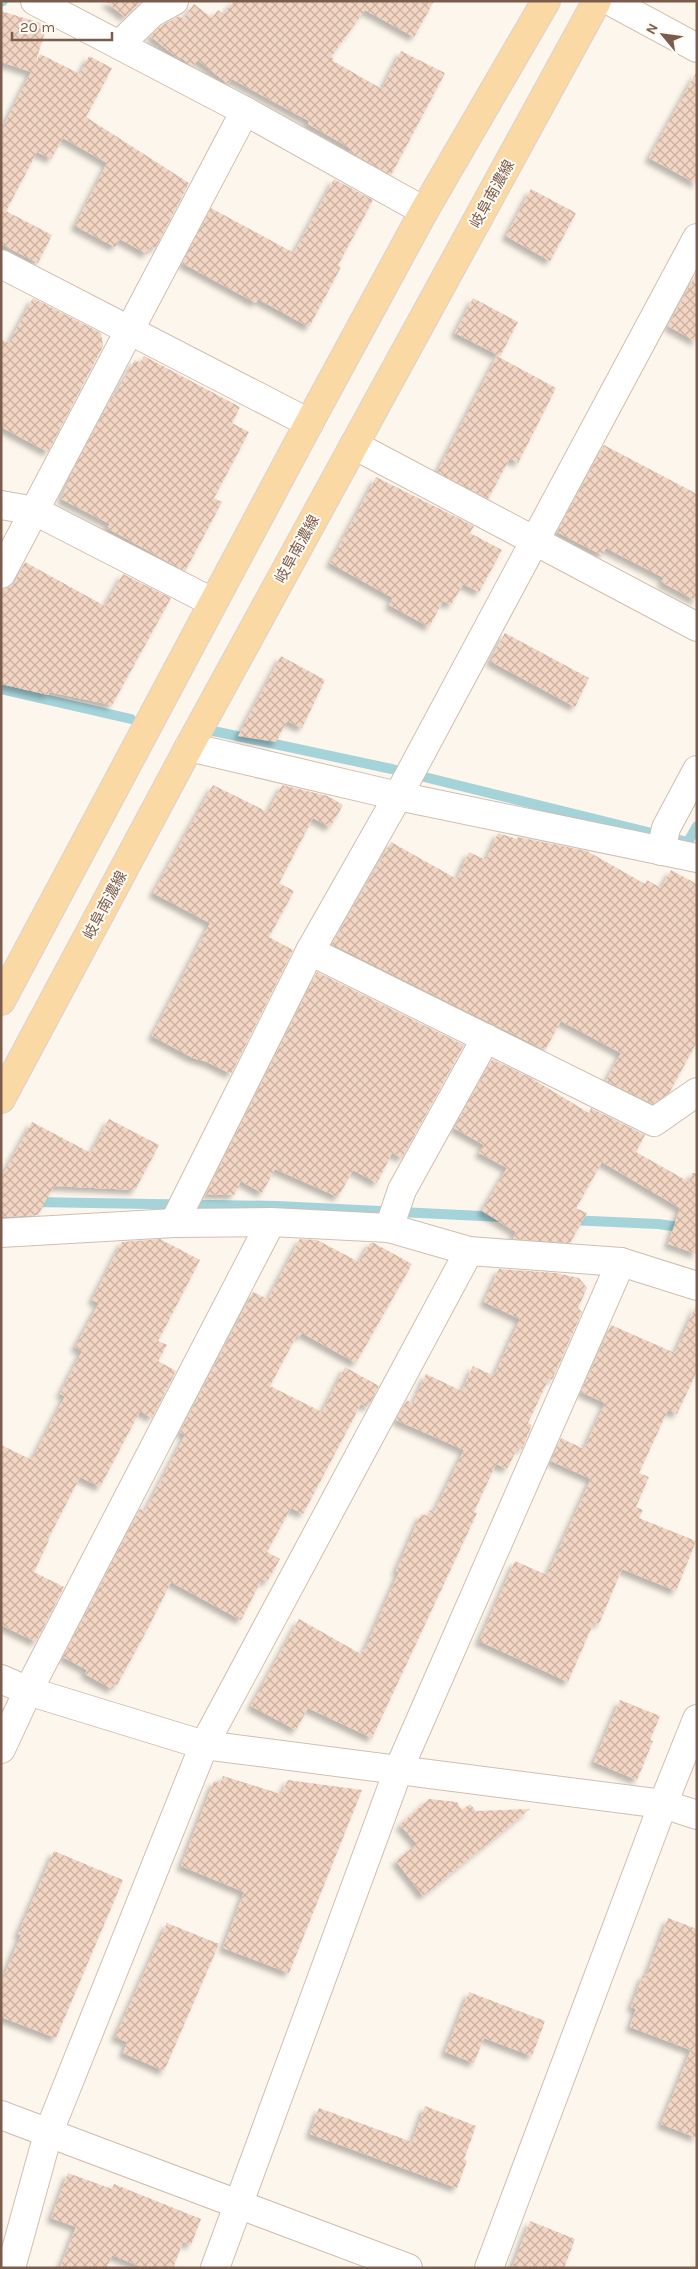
<svg xmlns="http://www.w3.org/2000/svg" width="698" height="2269" font-family="Karla,'Noto Sans JP',sans-serif">
<style>
.lines{fill:none;stroke-linecap:round;stroke-linejoin:round}
.stream{stroke:#a5d3da;stroke-width:10}
.building{fill:url(#building-cross-hatch);filter:url(#shadow)}
.street-casing{stroke:#d1beb0;stroke-width:30}
.secondary-casing{stroke:#d6c0b0;stroke-width:30}
.primary-casing{stroke:#dad1cd;stroke-width:30}
.street{stroke:#fff;stroke-width:28}
.secondary{stroke:#fff;stroke-width:28}
.primary{stroke:#fbd9a5;stroke-width:28}
.labels{text-anchor:middle;stroke-width:4;stroke-linejoin:round;paint-order:stroke}
.street-label{font-size:15px;fill:#7a5c4d;stroke:#fffaf3}
</style>
<defs>
<pattern id="building-cross-hatch" width="8" height="8" patternUnits="userSpaceOnUse" patternTransform="scale(1.25)"><rect width="8" height="8" fill="#f3d5c3"/><path d="M0 0l8 8M0 8l8-8" fill="none" stroke="#cab0a1"/></pattern>
<filter id="shadow"><feDropShadow dx="-4.5" dy="4.5" stdDeviation="2.5" flood-color="#0004"/></filter>
</defs>
<rect width="100%" height="100%" fill="#fdf6ec"/>
<g class="lines">
<g class="stream">
<path d="M1,2L3,1"/>
<path d="M1,689L131,719"/>
<path d="M213,731L392,769L688,842L697,826"/>
<path d="M32,1202L277,1206L502,1217"/>
<path d="M569,1220L658,1224L687,1228"/>
</g>
</g>
<g class="building">
<path d="M105,1H142L125,17Z"/>
<path d="M234,1H434L414,37L365,10L331,57L334,59L333,61L382,89L401,51L445,73L391,175L349,151L350,148L308,124L309,121L232,79L228,84L198,60L192,66L180,57L179,59L150,36L161,26L179,16L183,19L194,4L212,18L218,10L224,14Z"/>
<path d="M1,11L47,25L34,67L40,54L80,74L89,56L112,68L86,117L189,183L155,249L151,246L147,254L120,239L115,247L75,226L107,163L63,138L51,159L37,152L6,211L52,235L38,263L1,244V131L31,72L1,62Z"/>
<path d="M697,71V184L649,158Z"/>
<path d="M334,179L373,200L338,265L341,267L309,327L258,299L256,303L182,263L211,208L294,253Z"/>
<path d="M531,189L576,213L550,261L506,236Z"/>
<path d="M697,272V342L668,326Z"/>
<path d="M33,298L101,333L103,346L48,452L1,427V339L9,343Z"/>
<path d="M473,298L518,322L500,356L455,333Z"/>
<path d="M144,356L240,407L232,423L249,432L214,498L222,502L185,571L107,528L110,524L61,499L75,466L113,395V398L135,360L140,363Z"/>
<path d="M497,356L556,388L518,463L510,458L488,499L437,472Z"/>
<path d="M604,445L697,494V601L661,582L664,578L606,548L602,555L557,532Z"/>
<path d="M376,477L474,526L470,533L502,550L479,592L463,584L451,605L443,601L429,627L389,605L393,598L330,563Z"/>
<path d="M25,562L105,606L123,574L171,598L112,705L49,692L48,695L1,684V590L9,587L15,582Z"/>
<path d="M505,633L589,678L575,707L490,661Z"/>
<path d="M281,656L325,680L302,728L287,721L276,742L238,736Z"/>
<path d="M213,785L268,812L282,785L328,796L343,805L330,827L313,818L279,883L294,891L269,937L293,950L231,1074L207,1062L193,1058L152,1036L210,923L153,893Z"/>
<path d="M498,833L517,839L518,837L587,851L645,884L647,880L661,888L671,870L697,884V1042L669,1093L653,1104L606,1081L621,1053L561,1021L545,1050L332,944L391,842L457,879L469,852L486,860Z"/>
<path d="M317,972L464,1045L402,1158L392,1153L377,1183L353,1170L338,1197L275,1169L262,1193L241,1181L234,1195L206,1194Z"/>
<path d="M492,1059L531,1078L589,1113L591,1108L645,1135L636,1152L689,1182L692,1173H697V1254L668,1244L680,1208L602,1162L576,1208L587,1213L570,1243L513,1239L516,1232L482,1211L507,1168L479,1153L484,1145L454,1128Z"/>
<path d="M109,1119L159,1145L135,1190L54,1186L38,1215L1,1217V1178L32,1122L91,1153Z"/>
<path d="M160,1239L200,1260L158,1341L167,1345L158,1361L176,1371L152,1418L140,1411L100,1487L80,1477L48,1539L49,1540L34,1572L64,1587L36,1642L1,1625V1445L32,1460L65,1396L60,1394L82,1351L75,1347L99,1303L92,1300L122,1242Z"/>
<path d="M300,1239L317,1240L359,1262L370,1243H374L412,1264L356,1363L302,1333L299,1337L297,1335L270,1386L322,1412L345,1367L379,1386L368,1407L361,1404L303,1514L291,1508L267,1552L280,1559L267,1582L262,1579L241,1620L171,1582L147,1630L117,1685L115,1684L112,1689L85,1674L87,1670L63,1657L140,1509L145,1511L185,1435L180,1432L253,1292L268,1299Z"/>
<path d="M499,1269L556,1273L579,1278L587,1288L578,1308L582,1312L552,1380L549,1378L528,1423L532,1425L522,1449L518,1447L507,1469L496,1464L474,1512L477,1513L372,1738L308,1708L296,1730L251,1706L299,1619L361,1654L364,1649H365L399,1572L396,1571L421,1514L427,1516L430,1510L434,1512L464,1450L396,1420L407,1400L413,1404L426,1374L462,1391L473,1366L494,1376L520,1319L484,1302Z"/>
<path d="M697,1303V1371L677,1414L668,1410L639,1473L649,1477L636,1507L643,1510L639,1518L696,1541L676,1591L622,1569L599,1624L594,1622L568,1682L479,1641L515,1561L547,1575L591,1479L551,1461L561,1438L584,1449L605,1403L581,1392L611,1325L675,1353Z"/>
<path d="M620,1700L660,1716L650,1740L653,1741L637,1780L594,1762Z"/>
<path d="M223,1776L281,1794L288,1780L362,1790L289,1973L223,1948L244,1892L181,1866L214,1781L220,1783Z"/>
<path d="M429,1799L457,1802L462,1810L470,1804L476,1811L530,1809L423,1896L396,1861L417,1844L400,1825Z"/>
<path d="M54,1851L123,1880L56,2038L1,2017V1983L21,1935L18,1934Z"/>
<path d="M668,1918L697,1929V2138L661,2124L691,2050L630,2027L636,2009L631,2007L643,1975L646,1976Z"/>
<path d="M167,1923L219,1944L164,2071L123,2053L127,2042L115,2037Z"/>
<path d="M469,1992L545,2021L532,2056L484,2038L474,2063L445,2052Z"/>
<path d="M425,2106L476,2126L464,2159L467,2161L457,2188L310,2134L319,2108L412,2142Z"/>
<path d="M68,2173L112,2189L114,2184L201,2219L191,2245L183,2242L173,2268H144L112,2255L107,2268H60L76,2227L51,2218Z"/>
<path d="M530,2221L575,2239L564,2268H512Z"/>
</g>
<g class="lines">
<defs>
<g id="street">
<path d="M35,1L245,111L424,211"/>
<path d="M120,44L152,13L174,1"/>
<path d="M1,264L309,423"/>
<path d="M354,445L697,627"/>
<path d="M1,505L35,511L212,602"/>
<path d="M1,574L245,111"/>
<path d="M189,747L398,796L697,858"/>
<path d="M661,851L666,828L697,770"/>
<path d="M310,951L654,1122L697,1092"/>
<path d="M174,1223L310,951L398,796L697,238"/>
<path d="M389,1228L402,1190L486,1038"/>
<path d="M1,1233L174,1223L271,1222L389,1228L469,1251L621,1262L697,1286"/>
<path d="M1,1679L28,1691L204,1745L663,1804L697,1815"/>
<path d="M1,1749L28,1691L271,1222"/>
<path d="M1,2115L408,2268"/>
<path d="M11,2268L48,2134L204,1745L469,1251"/>
<path d="M215,2268L398,1771L621,1262"/>
<path d="M489,2268L663,1804L697,1719"/>
</g>
<path id="secondary" d="M610,1L697,48"/>
<g id="primary">
<path d="M1,1001L309,423L424,211L546,1"/>
<path d="M1,1099L189,747L597,1"/>
</g>
</defs>
<use href="#street" class="street-casing"/>
<use href="#secondary" class="secondary-casing"/>
<use href="#primary" class="primary-casing"/>
<use href="#street" class="street"/>
<use href="#secondary" class="secondary"/>
<use href="#primary" class="primary"/>
</g>
<g class="labels">
<g class="street-label">
<text transform="translate(492 194) rotate(-61)" y="5">岐阜南濃線</text>
<text transform="translate(297 549) rotate(-61)" y="5">岐阜南濃線</text>
<text transform="translate(105 905) rotate(-62)" y="5">岐阜南濃線</text>
</g>
</g>
<rect width="698" height="2269" fill="none" stroke="#7a5c4d" stroke-width="5"/>
<g transform="translate(663 35) rotate(299)" stroke="#fffaf3" stroke-width="4" paint-order="stroke">
<path d="M0-4L9 19L0 12L-9 19Z" fill="#7a5c4d"/>
<text y="-8" font-size="14" font-weight="bold" text-anchor="middle" fill="#7a5c4d">N</text>
</g>
<path d="M12 32v8h100v-8" fill="none" stroke="#7a5c4d" stroke-width="2.5"/>
<text x="20" y="32" font-size="15" fill="#7a5c4d" stroke="#fffaf3" stroke-width="4" paint-order="stroke">20 m</text>
</svg>
